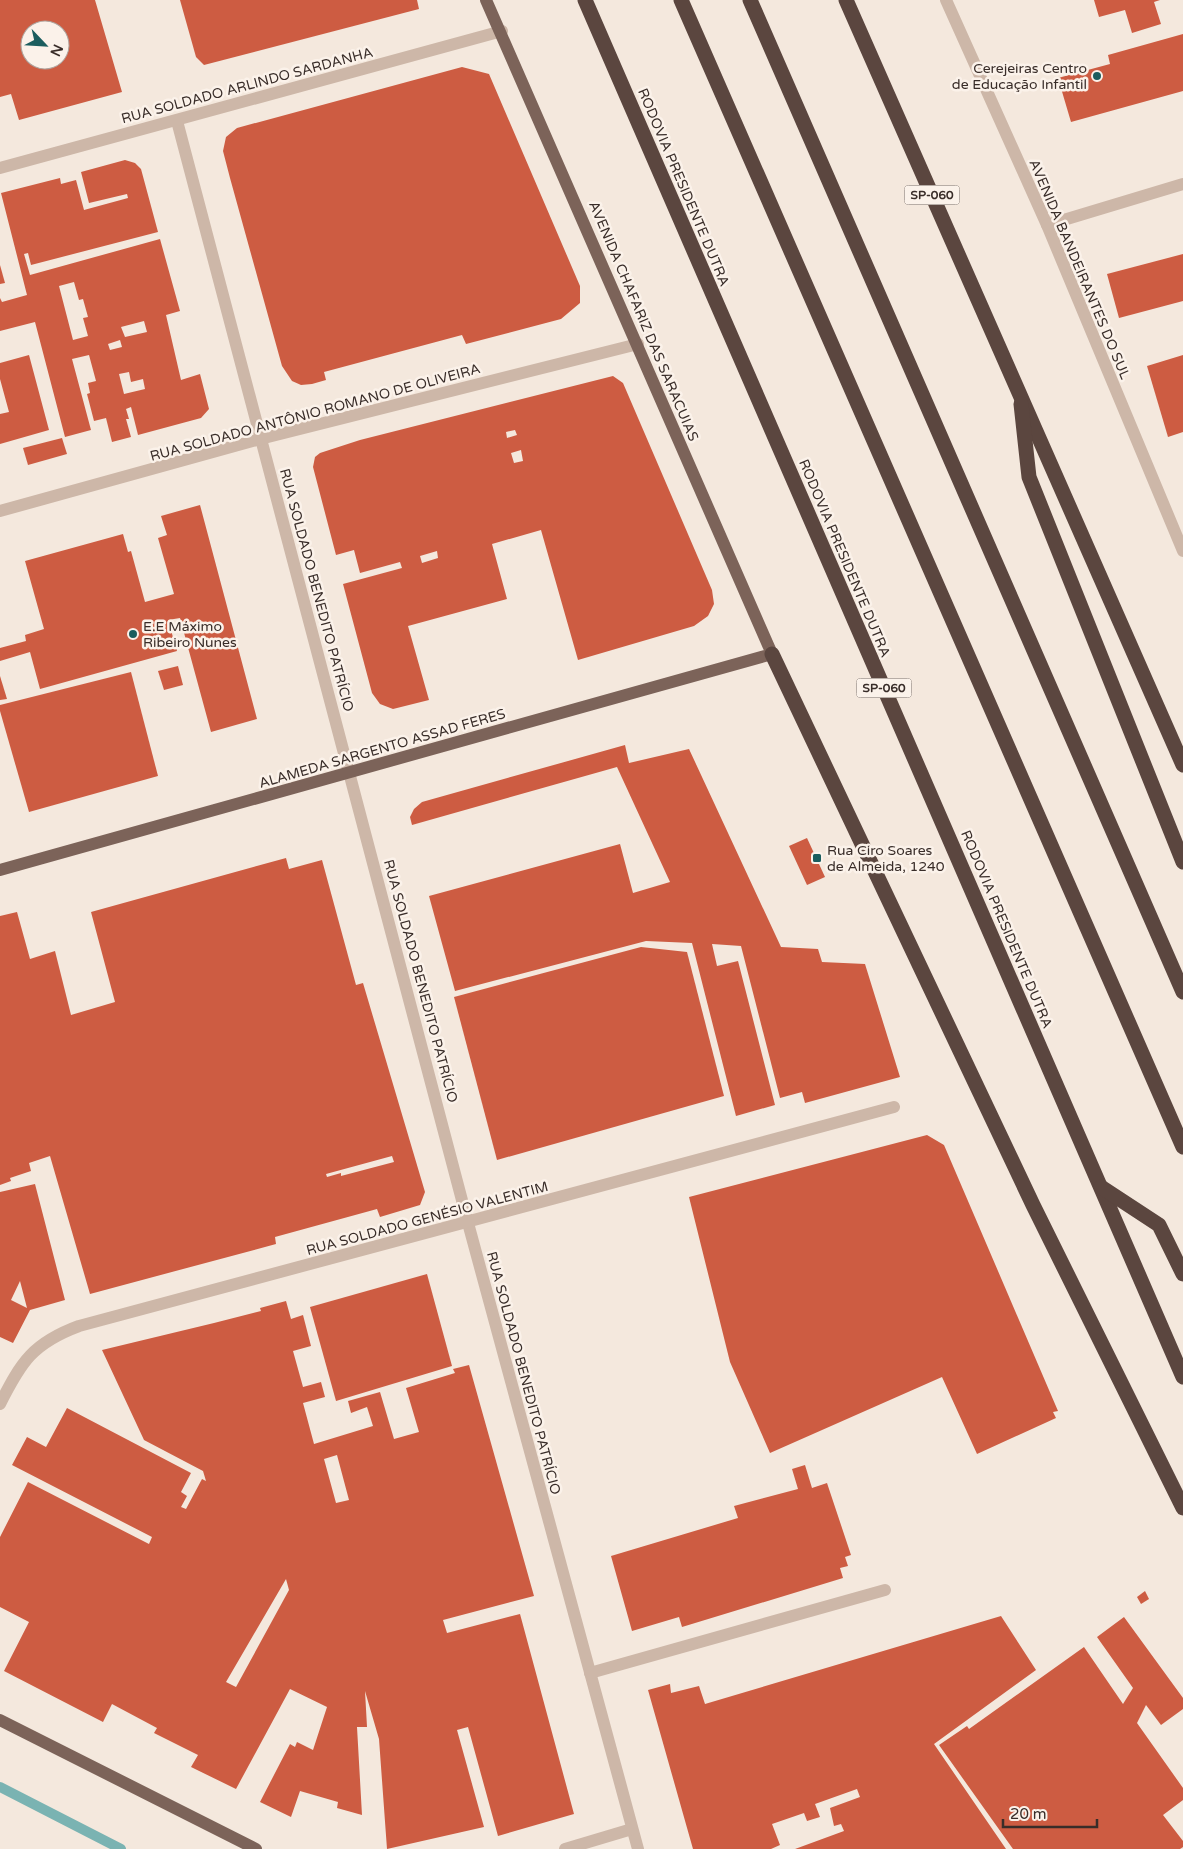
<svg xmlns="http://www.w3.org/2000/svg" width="1183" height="1849" font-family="'Varela Round',sans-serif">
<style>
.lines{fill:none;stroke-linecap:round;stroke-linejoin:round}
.stream{stroke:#7ab3b2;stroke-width:10}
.building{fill:#cd5c42;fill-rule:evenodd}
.minor{stroke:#cdb7a8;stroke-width:12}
.major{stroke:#7c6359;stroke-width:12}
.highway{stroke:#5b463f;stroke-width:15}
.poi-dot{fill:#1b5d5e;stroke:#fbf2ea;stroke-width:2}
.labels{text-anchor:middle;stroke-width:5;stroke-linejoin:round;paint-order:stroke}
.shield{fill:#fbf2ea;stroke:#736863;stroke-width:1}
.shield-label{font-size:12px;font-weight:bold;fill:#392d29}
.poi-label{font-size:14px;fill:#392d29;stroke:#fbf2ea;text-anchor:start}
.street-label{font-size:14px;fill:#392d29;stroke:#fbf2ea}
</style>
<rect width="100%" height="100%" fill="#f4e8dd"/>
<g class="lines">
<path class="stream" d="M0,1787L121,1849"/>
</g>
<g class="building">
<path d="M0,0H95L122,92L19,120L11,94L0,97ZM30,30H60V60H30Z"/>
<path d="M180,0H417L419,9L204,65L196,57Z"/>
<path d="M1094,0H1160L1154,2L1161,24L1132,33L1125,10L1099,17Z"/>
<path d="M1183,34V91L1071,122L1058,78L1110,64L1108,55Z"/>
<path d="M462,67L489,74L580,286V303L561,319L466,344L462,335L324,372L326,380L312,384L301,385L292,381L282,366L230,178L223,151L226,137L237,128Z"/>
<path d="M125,160L135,163L141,169L158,232L31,265L28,253L24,254L30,275L160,239L180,311L166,315L181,380L200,374L209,409L201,418L138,435L131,407L126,409L129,419H126L131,437L112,442L106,418L94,421L87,394L90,393L88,383L96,381L89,355L72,359L91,430L65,437L35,322L0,331V298L2,302L27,295L1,193L60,178L61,184L76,180L84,210L128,198L127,194L89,203L81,172ZM74,282L79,300L83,299L88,317L83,318L88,336L73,340L59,286ZM144,321L147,332L125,337L121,327ZM120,340L122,347L110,350L108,344ZM129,372L131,382L143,379L145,389L124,394L119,374Z"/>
<path d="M1183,254V301L1119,318L1107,274Z"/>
<path d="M0,265L5,283L0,284Z"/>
<path d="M29,355L49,430L0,444V414L9,412L0,379V363Z"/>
<path d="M1183,355V432L1168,437L1147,366Z"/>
<path d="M613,376L623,383L712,590L714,604L708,616L694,626L578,660L541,530L492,544L507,599L408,626L429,700L393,709L380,704L372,693L343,584L402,568L400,562L360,573L354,550L336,555L313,467L315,457L320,453L360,440ZM515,430L517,435L507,438L506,432ZM521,450L523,461L514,463L511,453ZM437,551L438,558L422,563L420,556Z"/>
<path d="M62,438L67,454L28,465L23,448Z"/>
<path d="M200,505L257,719L211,732L180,618L168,620L177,651L40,689L30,652L0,661V648L26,641L25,635L44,629L25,561L123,534L128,552L131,551L145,602L174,594L158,538L167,535L161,516Z"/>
<path d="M178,666L183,685L164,690L158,671Z"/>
<path d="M131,672L158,776L29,812L0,711V705Z"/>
<path d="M0,676L7,699L0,700Z"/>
<path d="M625,745L629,763L689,749L781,947L818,949L822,962L865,964L900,1077L805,1103L802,1092L780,1098L741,946L712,944L717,966L738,961L775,1105L736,1116L692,943L646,941L455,991L429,896L620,844L633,893L670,882L617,767L412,825L410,817L414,809L422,802Z"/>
<path d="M807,838L825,877L807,885L789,846Z"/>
<path d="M286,858L289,869L322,860L356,985L363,983L425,1192L420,1205L380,1217L377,1209L275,1237L276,1244L90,1294L50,1156L29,1163L31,1171L10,1178L11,1181L0,1185V916L17,912L30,959L55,951L71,1015L115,1002L91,912ZM392,1156L394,1162L341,1176V1173L327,1177L326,1174Z"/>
<path d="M641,947L687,952L724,1096L497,1160L454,997Z"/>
<path d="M927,1135L944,1145L1058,1411L1053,1412L1056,1418L977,1454L942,1377L770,1453L730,1362L689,1197Z"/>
<path d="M35,1184L65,1300L30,1310L13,1343L0,1337V1192ZM20,1281L27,1308L11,1300Z"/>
<path d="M427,1274L452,1366L336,1401L310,1307Z"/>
<path d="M286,1301L291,1319L303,1315L311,1346L293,1351L303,1387L321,1382L325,1397L303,1403L314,1444L373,1426L367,1407L351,1413L348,1401L380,1392L394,1439L419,1432L406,1388L455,1373L453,1369L469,1365L534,1596L443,1620L447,1633L520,1614L574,1814L498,1836L468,1727L457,1730L484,1827L387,1849L379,1739L365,1691L367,1727H357L362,1815L337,1808L338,1802L300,1791L291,1817L260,1802L290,1744L295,1747L297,1742L313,1750L327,1707L290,1689L236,1789L191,1767L198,1755L154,1733L157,1728L112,1704L103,1722L4,1671L29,1622L0,1607V1537L28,1482L149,1544L152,1537L12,1465L27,1437L46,1447L67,1408L191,1473L181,1492L187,1496L181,1507L186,1509L202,1479L206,1481L203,1471L144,1440L102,1350L214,1323L261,1311L260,1308ZM337,1455L349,1500L336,1503L324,1459ZM286,1579L289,1590L236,1687L226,1682Z"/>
<path d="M805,1465L812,1488L827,1483L851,1555L845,1557L848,1566L840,1568L843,1578L682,1627L679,1617L632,1631L611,1556L738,1518L734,1506L798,1489L792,1469Z"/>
<path d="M1145,1591L1149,1599L1141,1604L1137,1597Z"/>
<path d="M1001,1616L1036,1670L934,1744L1006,1849H795L844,1831L841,1824L834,1826L830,1808L860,1797L857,1789L815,1804L820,1817L807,1821L804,1813L772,1824L780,1845L771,1849H693L648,1690L670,1684L671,1693L699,1686L705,1704Z"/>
<path d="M1124,1617L1183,1698V1709L1161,1725L1146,1705L1137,1723L1183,1788V1800L1163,1815L1183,1841V1847L1180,1849H1013L939,1745L967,1726L969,1729L1084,1647L1123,1704L1133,1688L1097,1637Z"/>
</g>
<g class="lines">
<g class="minor">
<path d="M946,0L1047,225L1183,551"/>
<path d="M177,121L468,1223L638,1849"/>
<path d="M0,168L502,31"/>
<path d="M1047,225L1183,184"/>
<path d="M0,511L260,439L638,344"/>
<path d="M0,1404C21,1362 33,1343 79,1326L894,1107"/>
<path d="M590,1673L885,1590"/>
<path d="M565,1849L632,1829"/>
</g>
<g class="major">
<path d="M0,870L772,654L486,0"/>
<path d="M0,1720L256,1849"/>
</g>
<g class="highway">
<path d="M585,0L1183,1377"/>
<path d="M681,0L1183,1147"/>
<path d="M750,0L1183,992"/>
<path d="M846,0L1183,765"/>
<path d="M1021,404L1029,477L1183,862"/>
<path d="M772,654L1033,1205L1183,1508"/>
<path d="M1101,1187L1159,1225L1183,1274"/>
</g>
</g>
<g class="poi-dot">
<circle cx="1097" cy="76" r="5"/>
<circle cx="133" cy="634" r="5"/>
<rect x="812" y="853" width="10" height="10" rx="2.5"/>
</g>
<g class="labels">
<g class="shield">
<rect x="904.5" y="185.5" width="55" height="19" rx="4"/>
<rect x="856.5" y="678.5" width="55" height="19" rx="4"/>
</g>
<g class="shield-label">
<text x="932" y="199">SP-060</text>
<text x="884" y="692">SP-060</text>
</g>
<g class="poi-label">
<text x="1087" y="73" text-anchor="end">Cerejeiras Centro<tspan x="1087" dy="16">de Educação Infantil</tspan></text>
<text x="143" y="631">E.E Máximo<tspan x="143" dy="16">Ribeiro Nunes</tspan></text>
<text x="827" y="855">Rua Ciro Soares<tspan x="827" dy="16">de Almeida, 1240</tspan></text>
</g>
<g class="street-label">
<text transform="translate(247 85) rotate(-15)" y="5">RUA SOLDADO ARLINDO SARDANHA</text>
<text transform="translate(684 187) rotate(67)" y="5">RODOVIA PRESIDENTE DUTRA</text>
<text transform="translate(1080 269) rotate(67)" y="5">AVENIDA BANDEIRANTES DO SUL</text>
<text transform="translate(644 321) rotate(67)" y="5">AVENIDA CHAFARIZ DAS SARACUIAS</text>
<text transform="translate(315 412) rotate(-15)" y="5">RUA SOLDADO ANTÔNIO ROMANO DE OLIVEIRA</text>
<text transform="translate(845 558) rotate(67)" y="5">RODOVIA PRESIDENTE DUTRA</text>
<text transform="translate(317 590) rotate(75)" y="5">RUA SOLDADO BENEDITO PATRÍCIO</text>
<text transform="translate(382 748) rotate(-16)" y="5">ALAMEDA SARGENTO ASSAD FERES</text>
<text transform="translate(1007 929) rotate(67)" y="5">RODOVIA PRESIDENTE DUTRA</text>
<text transform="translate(421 981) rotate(75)" y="5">RUA SOLDADO BENEDITO PATRÍCIO</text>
<text transform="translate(427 1218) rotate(-15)" y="5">RUA SOLDADO GENÉSIO VALENTIM</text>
<text transform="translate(524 1373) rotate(75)" y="5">RUA SOLDADO BENEDITO PATRÍCIO</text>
</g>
</g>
<g transform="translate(45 45) rotate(115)"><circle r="24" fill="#fbf2ea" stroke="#ada39d"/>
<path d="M0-4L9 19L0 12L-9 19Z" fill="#1b5d5e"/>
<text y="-8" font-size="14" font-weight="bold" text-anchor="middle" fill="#392d29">N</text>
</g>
<path d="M1003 1819v8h94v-8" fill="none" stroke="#392d29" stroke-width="2.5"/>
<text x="1010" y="1819" font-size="15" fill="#392d29" stroke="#fbf2ea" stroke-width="4" paint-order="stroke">20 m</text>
</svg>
